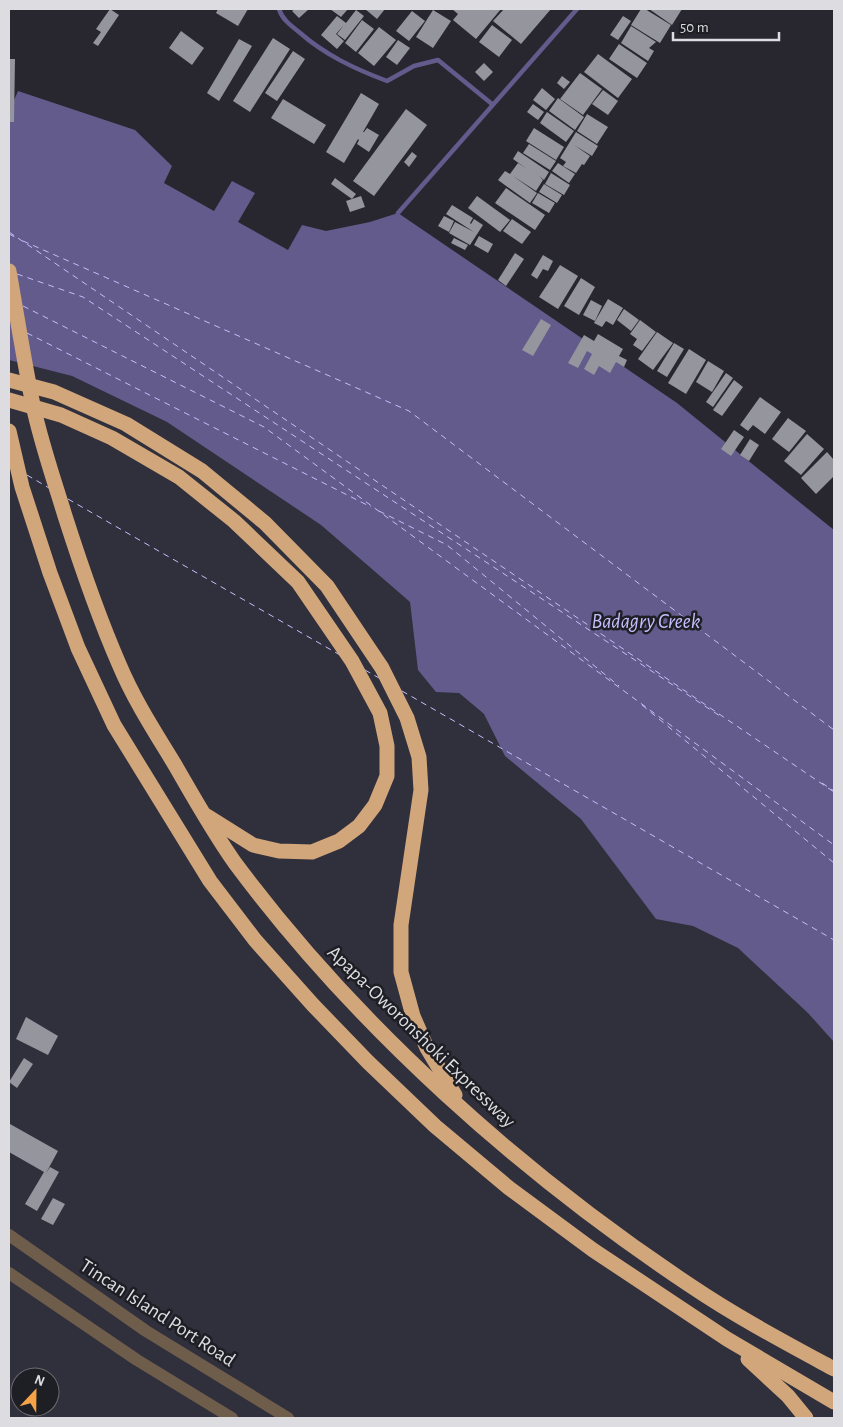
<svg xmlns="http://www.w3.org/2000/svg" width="843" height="1427" font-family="'Alegreya Sans',sans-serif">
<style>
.built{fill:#302f3c;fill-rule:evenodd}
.water{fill:#625b8c}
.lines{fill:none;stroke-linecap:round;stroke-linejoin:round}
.stream{stroke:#625b8c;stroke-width:4.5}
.ferry{stroke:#c5befc;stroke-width:1;stroke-dasharray:6 5;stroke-linecap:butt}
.building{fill:#95959e}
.tertiary{stroke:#6f5d4c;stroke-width:12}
.motorway{stroke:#d2a67b;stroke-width:15}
.labels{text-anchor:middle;stroke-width:5;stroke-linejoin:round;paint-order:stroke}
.street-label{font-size:20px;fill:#dcdce1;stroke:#1e1e25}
.water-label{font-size:21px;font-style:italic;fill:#c5befc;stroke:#1e1e25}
</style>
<rect width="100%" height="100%" fill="#28272f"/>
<path class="built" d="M9,360L72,376L167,422L321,525L410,602L418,668L459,693L481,712L534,749L735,946L834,1020V1418H9ZM20,1377H50V1407H20Z"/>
<path class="water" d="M18,91L135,130L172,166L164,183L214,211L232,181L255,193L238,222L288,250L302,225L326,231L370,222L398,213L677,403L834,530V1042L808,1013L738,948L693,926L656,919L581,819L505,756L484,714L459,693L436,692L418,670L410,602L321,525L167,422L72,376L9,360V112Z"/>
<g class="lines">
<g class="stream">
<path d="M279,9C282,19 290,25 299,32C325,55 355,69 387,81L414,66L438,60L492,104"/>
<path d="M398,213L577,9"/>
</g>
<g class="ferry">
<path d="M9,232L834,792"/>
<path d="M9,234L15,237"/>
<path d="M23,241L409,411L834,730"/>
<path d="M17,274L83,297L723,718"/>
<path d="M23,306L264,427L834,845"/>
<path d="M27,333L371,507"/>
<path d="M27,475L49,488"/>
<path d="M68,499L340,655"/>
<path d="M379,511L447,545L619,686"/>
<path d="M365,670L379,678"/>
<path d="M402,691L834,940"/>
<path d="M642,705L834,863"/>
<path d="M822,783L834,791"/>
</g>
</g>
<g class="building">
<path d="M110,9L119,15L98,46L93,43L101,32L96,29Z"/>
<path d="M218,9H248L238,26L216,13Z"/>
<path d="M295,9H309L299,18L292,11Z"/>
<path d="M330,9H348L341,17Z"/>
<path d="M365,9H385L377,19Z"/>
<path d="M452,9H501L476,39L453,20L458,14Z"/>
<path d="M504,9H551L521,44L493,21Z"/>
<path d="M641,9H645L671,25L660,43L631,25Z"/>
<path d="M649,9H682L672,25Z"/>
<path d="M356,10L364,16L345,40L337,34L344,25L336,34L344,41L337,49L321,35L337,16L346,23Z"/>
<path d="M433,10L451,21L433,48L416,37Z"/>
<path d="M412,11L425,21L409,41L396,31Z"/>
<path d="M623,16L631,21L618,40L610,35Z"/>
<path d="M362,20L374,29L356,52L345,43Z"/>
<path d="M492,25L512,40L499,57L479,42Z"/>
<path d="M631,26L656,42L649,48L654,51L648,61L621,43Z"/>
<path d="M379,27L396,40L374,66L358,53Z"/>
<path d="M181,31L204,48L192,65L169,48Z"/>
<path d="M273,38L290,49L250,112L233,101Z"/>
<path d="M239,39L252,46L219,101L207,93Z"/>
<path d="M398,40L410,48L397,65L386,57Z"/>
<path d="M619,44L647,63L637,78L609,59Z"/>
<path d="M293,51L305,59L277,101L265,93Z"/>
<path d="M598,54L632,79L618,98L584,72Z"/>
<path d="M9,59H15L14,122H9Z"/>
<path d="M484,63L493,72L484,81L475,72Z"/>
<path d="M580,73L602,89L583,115L560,99Z"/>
<path d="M562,76L570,82L564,89L557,83Z"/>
<path d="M542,88L555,99L546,110L533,100Z"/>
<path d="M603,90L618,101L608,115L592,104Z"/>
<path d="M361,93L379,104L363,132H364L367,128L379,135L369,152L357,144L359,140L358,139L344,163L326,152Z"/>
<path d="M558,98L584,117L575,130L549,111Z"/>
<path d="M283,99L326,125L314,144L271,118Z"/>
<path d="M533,104L544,112L538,120L527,112Z"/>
<path d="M406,109L427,125L374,196L353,181Z"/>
<path d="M547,112L574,131L566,142L540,123Z"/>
<path d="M587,114L608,127L597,144L577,131Z"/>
<path d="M534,128L564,147L556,160L526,141Z"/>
<path d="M576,132L598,146L592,156L574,145L590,156L584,165L582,164L576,173L563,166L566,162L560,158Z"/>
<path d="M529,144L556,161L550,170L523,153Z"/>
<path d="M518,151L549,172L544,180L539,176L543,180L536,191L513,176L537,193L530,203L498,180L505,171L510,174L518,163L527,169L513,159Z"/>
<path d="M412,152L417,156L409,167L404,162Z"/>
<path d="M558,163L575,174L569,183L552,171Z"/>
<path d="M551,173L570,185L564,195L545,184Z"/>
<path d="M335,178L356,194L352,199L331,184Z"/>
<path d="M544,184L562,195L557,203L539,192Z"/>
<path d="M506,188L545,215L535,230L495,203Z"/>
<path d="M538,193L555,203L549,213L532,203Z"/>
<path d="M361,196L365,207L350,212L346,201Z"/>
<path d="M477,196L510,220L500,232L468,208Z"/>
<path d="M452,205L473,218L470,223L471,224L474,219L483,225L470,245L449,233L455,222L474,232L446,214Z"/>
<path d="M444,216L454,221L449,232L438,226Z"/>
<path d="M512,219L531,232L522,244L503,231Z"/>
<path d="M479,236L493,244L488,253L474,245Z"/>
<path d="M454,238L468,245L465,250L451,243Z"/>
<path d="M515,253L524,259L506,286L498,280Z"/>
<path d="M543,255L553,261L548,271L543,269L537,279L531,275Z"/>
<path d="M560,265L578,276L558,309L539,297Z"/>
<path d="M581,278L595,287L579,315L564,306Z"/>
<path d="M608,299L623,308L613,325L606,321L602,327L594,323Z"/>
<path d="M591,300L602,306L595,321L583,315Z"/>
<path d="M624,309L639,320L631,331L617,320Z"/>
<path d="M541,319L551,325L533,356L522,350Z"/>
<path d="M640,320L656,332L642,351L633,345L637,339L630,334Z"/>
<path d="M657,332L673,343L653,370L638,359Z"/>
<path d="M598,334L623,349L619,356L627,360L624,367L616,362L610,373L599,366L594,375L584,369L592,354L587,351L578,368L568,363L584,335L594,341Z"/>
<path d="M674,343L684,349L667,377L657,371Z"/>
<path d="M689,349L706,360L686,394L668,383Z"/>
<path d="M708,361L724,371L712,392L696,382Z"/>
<path d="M726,373L733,378L713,407L706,402Z"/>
<path d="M734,380L743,387L722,416L713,410Z"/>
<path d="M760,397L781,412L765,434L753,425L748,431L740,425Z"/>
<path d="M788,418L806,431L789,452L772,439Z"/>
<path d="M734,430L744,437L731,456L721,449Z"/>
<path d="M807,434L824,449L801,475L784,461Z"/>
<path d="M750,439L759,445L749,461L740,455Z"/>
<path d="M827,452L834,460V476L816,494L801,478Z"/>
<path d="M26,1017L58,1036L48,1055L16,1039Z"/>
<path d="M24,1058L33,1064L17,1088L9,1082Z"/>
<path d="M10,1124L58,1151L46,1173L50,1167L59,1172L37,1211L25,1204L44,1172L9,1152Z"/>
<path d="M53,1198L65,1204L53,1225L41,1219Z"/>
</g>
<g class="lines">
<g class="tertiary">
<path d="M9,1235L146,1331L288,1418"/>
<path d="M9,1273L137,1360L232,1418"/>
</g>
<g class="motorway">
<path d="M9,271C17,316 24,361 33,405C41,443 54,480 65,516C81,566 98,616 119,664C134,700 155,732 175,765C194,798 213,832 235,863C357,1027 521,1173 691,1286C737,1317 786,1343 834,1369"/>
<path d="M9,380L54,392L126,424L202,471L265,523L327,586L382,668L407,718L419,757L421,790L401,925V972L413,1016L427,1048L455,1095"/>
<path d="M9,400L61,415L112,438L179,477L234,521L298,582L352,661L380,713L387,746V776L375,805L359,826L339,841L312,852L279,851L253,845L207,816"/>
<path d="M9,431L22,487L50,573L78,648L114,725L210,881L255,940L313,1005L368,1062L435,1126L509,1188L593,1250L727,1339L834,1402"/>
<path d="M748,1359L788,1396L806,1418"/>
</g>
</g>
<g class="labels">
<g class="street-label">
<text transform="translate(422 1036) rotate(44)" y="7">Apapa-Oworonshoki Expressway</text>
<text transform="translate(158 1312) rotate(33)" y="7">Tincan Island Port Road</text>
</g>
<g class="water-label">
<text x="646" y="628">Badagry Creek</text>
</g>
</g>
<rect width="843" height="1427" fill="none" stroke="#dcdce1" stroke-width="20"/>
<g transform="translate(35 1392) rotate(22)"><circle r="24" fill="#1e1e25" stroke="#6a6a70"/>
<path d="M0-4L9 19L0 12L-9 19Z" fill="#f6a247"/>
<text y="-8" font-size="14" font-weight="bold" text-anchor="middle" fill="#dcdce1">N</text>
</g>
<path d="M673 32v8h106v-8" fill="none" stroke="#dcdce1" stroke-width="2.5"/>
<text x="680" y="32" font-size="15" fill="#dcdce1" stroke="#1e1e25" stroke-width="4" paint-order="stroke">50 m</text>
</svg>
